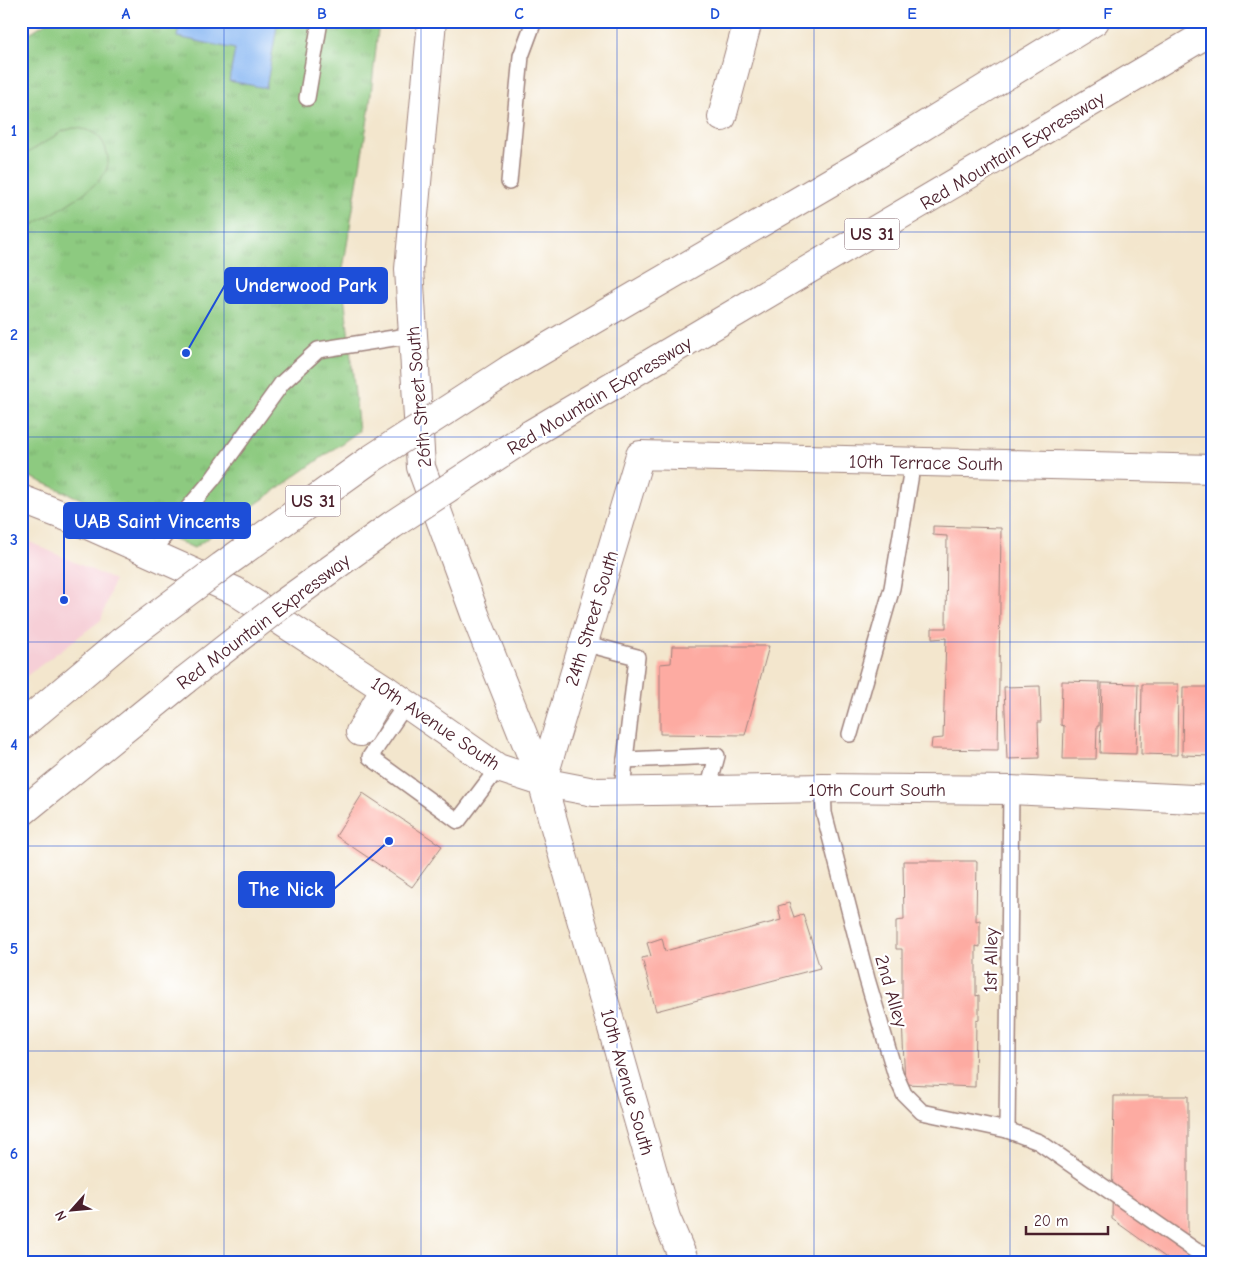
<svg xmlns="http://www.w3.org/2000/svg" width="1234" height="1283" font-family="'Comic Neue',sans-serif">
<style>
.built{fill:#f6cfd7}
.grass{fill:url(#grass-tufts);stroke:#6c7456}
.pitch{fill:#8dca80;stroke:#6c7456}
.water{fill:#88b7f3;stroke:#696b8f}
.building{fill:#fdaba2}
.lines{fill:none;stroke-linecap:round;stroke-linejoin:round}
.lane-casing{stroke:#9e827c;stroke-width:18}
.street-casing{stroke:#9e827c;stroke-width:30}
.secondary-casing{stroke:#9e827c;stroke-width:30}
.highway-casing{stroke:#9e827c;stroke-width:30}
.lane{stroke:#fff;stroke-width:15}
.street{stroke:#fff;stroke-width:28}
.secondary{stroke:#fff;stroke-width:28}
.highway{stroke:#fff;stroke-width:28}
.highway-bridge-casing{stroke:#9e827c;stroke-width:30;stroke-linecap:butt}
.highway-bridge{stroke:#fff;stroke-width:28}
.grid{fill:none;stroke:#1d4ed8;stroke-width:1;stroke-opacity:0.55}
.labels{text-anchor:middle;stroke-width:4.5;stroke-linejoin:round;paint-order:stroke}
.shield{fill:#fff;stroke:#80626b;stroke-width:1}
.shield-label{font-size:18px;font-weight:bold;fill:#4a1f2b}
.street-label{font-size:19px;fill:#4a1f2b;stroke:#fff}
.leader{fill:none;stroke:#1d4ed8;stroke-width:2}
.callout-dot{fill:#1d4ed8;stroke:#fff;stroke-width:2}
.callout{fill:#1d4ed8;stroke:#1d4ed8;stroke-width:2}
.callout-label{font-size:20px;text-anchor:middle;font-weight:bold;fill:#fff}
.neatline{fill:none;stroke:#1d4ed8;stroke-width:2}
.grid-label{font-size:16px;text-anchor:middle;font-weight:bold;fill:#1d4ed8}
</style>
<defs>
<pattern id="grass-tufts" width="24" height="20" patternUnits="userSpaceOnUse" patternTransform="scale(1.25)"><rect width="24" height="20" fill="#8dca80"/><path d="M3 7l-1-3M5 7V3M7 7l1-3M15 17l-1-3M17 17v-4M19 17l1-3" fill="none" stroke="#7bad6f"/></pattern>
</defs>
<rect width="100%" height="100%" fill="#fff"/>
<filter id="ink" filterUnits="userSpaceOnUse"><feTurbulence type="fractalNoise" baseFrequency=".02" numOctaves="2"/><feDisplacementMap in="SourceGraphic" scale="10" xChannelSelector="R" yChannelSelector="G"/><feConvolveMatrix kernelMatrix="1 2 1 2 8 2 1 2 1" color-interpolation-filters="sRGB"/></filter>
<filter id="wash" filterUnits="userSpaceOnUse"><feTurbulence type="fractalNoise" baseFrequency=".0096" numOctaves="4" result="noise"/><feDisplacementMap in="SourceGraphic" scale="20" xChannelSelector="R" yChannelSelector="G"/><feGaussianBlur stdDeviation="1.12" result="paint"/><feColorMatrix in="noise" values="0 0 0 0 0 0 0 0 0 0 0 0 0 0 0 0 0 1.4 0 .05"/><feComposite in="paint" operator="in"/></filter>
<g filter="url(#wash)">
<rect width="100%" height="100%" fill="#f3e6cd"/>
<path class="built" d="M21,538L114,580L101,620L21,680Z"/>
<path class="grass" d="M49,21H379L369,112L342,275L359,431L194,548L21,473V38Z"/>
<path class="pitch" d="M74,128C89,129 102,134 106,150C108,156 109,162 107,168C102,188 40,220 21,232V157L63,131Z"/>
<path class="water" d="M180,21H278L266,88L229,81L235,49L177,37Z"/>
<g id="blocks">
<g class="building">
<path d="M933,526L1001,528L998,750L931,749L932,739L943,738L946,638L932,639V628H946L947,536L933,535Z"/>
<path d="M672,646H769L745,735L660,734V664L671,663Z"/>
<path d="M1062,681L1100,682L1099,726H1097L1096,759H1063L1064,726L1061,725Z"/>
<path d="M1102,683L1138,684L1136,754L1100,753Z"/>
<path d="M1142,684H1178L1177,755L1141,754Z"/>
<path d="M1040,686L1041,722H1038L1039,758L1007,759L1004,687Z"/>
<path d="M1183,687H1213V756L1182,755Z"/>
<path d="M363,793L442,846L412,887L336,836Z"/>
<path d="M903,861H977L976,921L980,920V947L976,946V996L979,995V1020L976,1021L975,1087L905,1084L902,1020H898L899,999H902V949H896V921L904,920Z"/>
<path d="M789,903L794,917L803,914L820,968L656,1011L642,958L651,956L647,943L662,938L665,951L781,920L778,906Z"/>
<path d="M1114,1096H1188V1262H1172L1112,1219Z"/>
</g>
</g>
</g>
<g filter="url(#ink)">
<use href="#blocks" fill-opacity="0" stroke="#9e827c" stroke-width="1"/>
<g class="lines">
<defs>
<g id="lane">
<path d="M307,98L320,21"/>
<path d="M509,182L521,56L534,21"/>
<path d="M150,553L212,480L282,383L318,350L413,335"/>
<path d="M583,643L637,657L625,760L717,756L708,790"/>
<path d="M406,704L370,757L458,821L498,768"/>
<path d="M850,734L892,588L913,462"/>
<path d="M823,788L824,813L867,979L896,1076L904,1094L922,1112L1007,1130L1039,1142L1196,1251L1213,1256"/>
<path d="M622,792L625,760"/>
<path d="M1007,1130L1011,790"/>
</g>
<g id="street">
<path d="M722,117L748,21"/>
<path d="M1213,469L640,455L542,782L594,792L823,788L1011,790L1213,800"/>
<path d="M360,732L385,689"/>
</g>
<g id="secondary">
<path d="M432,21L409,269L421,467L476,617L542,782L666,1218L685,1262"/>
<path d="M21,499L90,526L235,591L385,689L498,768L542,782"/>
</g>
<g id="highway">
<path d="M510,369L860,165L1095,21"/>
<path d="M529,435L1213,30"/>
<path d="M21,726L121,642"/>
<path d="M21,813L185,680"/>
</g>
</defs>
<use href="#lane" class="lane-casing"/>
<use href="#street" class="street-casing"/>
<use href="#secondary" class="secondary-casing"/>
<use href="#highway" class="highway-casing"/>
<use href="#lane" class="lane"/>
<use href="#street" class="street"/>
<use href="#secondary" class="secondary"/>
<use href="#highway" class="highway"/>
<defs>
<g id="highway-bridge">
<path d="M121,642L222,566L371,459L510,369"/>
<path d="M185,680L281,605L392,525L529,435"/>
</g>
</defs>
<use href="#highway-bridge" class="highway-bridge-casing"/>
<use href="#highway-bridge" class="highway-bridge"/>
</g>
</g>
<path class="grid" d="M224,21V1262M421,21V1262M617,21V1262M814,21V1262M1010,21V1262M21,232H1213M21,437H1213M21,642H1213M21,846H1213M21,1051H1213"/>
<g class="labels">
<g class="shield">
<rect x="844.5" y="218.5" width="55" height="31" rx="4"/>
<rect x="285.5" y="485.5" width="55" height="31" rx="4"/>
</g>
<g class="shield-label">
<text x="872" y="240">US 31</text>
<text x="313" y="507">US 31</text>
</g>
<g class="street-label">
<text transform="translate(1012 150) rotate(-31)" y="7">Red Mountain Expressway</text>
<text transform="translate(599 395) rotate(-31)" y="7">Red Mountain Expressway</text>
<text transform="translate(418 397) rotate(-95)" y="7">26th Street South</text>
<text transform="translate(926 462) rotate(1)" y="7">10th Terrace South</text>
<text transform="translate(591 618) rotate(-73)" y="7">24th Street South</text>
<text transform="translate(263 621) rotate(-37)" y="7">Red Mountain Expressway</text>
<text transform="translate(436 723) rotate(34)" y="7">10th Avenue South</text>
<text x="877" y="796">10th Court South</text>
<text transform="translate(990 960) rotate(-89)" y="7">1st Alley</text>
<text transform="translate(892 991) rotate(74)" y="7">2nd Alley</text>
<text transform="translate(628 1082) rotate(74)" y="7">10th Avenue South</text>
</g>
</g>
<path class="leader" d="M186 353L225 285M64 600L64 521M389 841L334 889"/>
<g class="callout-dot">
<circle cx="186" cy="353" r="5"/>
<circle cx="64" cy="600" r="5"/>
<circle cx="389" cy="841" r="5"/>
</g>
<g class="callout">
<rect x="225" y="268" width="162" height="35" rx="5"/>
<rect x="64" y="503" width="186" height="35" rx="5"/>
<rect x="239" y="872" width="95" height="35" rx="5"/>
</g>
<g class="callout-label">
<text x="306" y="292">Underwood Park</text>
<text x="157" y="528">UAB Saint Vincents</text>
<text x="286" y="896">The Nick</text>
</g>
<rect width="1234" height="1283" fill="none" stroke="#fff" stroke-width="55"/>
<g transform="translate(72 1210) rotate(243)" stroke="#ffffff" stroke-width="4" paint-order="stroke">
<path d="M0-4L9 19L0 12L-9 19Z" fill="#4a1f2b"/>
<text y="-8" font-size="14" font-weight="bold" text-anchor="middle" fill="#4a1f2b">N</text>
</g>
<path d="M1026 1226v8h82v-8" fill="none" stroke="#4a1f2b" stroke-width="2.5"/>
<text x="1034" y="1226" font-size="15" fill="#4a1f2b" stroke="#ffffff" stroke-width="4" paint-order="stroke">20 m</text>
<rect x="28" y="28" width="1178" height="1228" class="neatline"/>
<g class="grid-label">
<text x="126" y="19">A</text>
<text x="322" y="19">B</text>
<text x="519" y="19">C</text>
<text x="715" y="19">D</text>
<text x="912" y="19">E</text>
<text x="1108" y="19">F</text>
<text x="14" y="136">1</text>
<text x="14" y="340">2</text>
<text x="14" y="545">3</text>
<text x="14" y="750">4</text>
<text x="14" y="954">5</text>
<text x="14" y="1159">6</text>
</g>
</svg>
